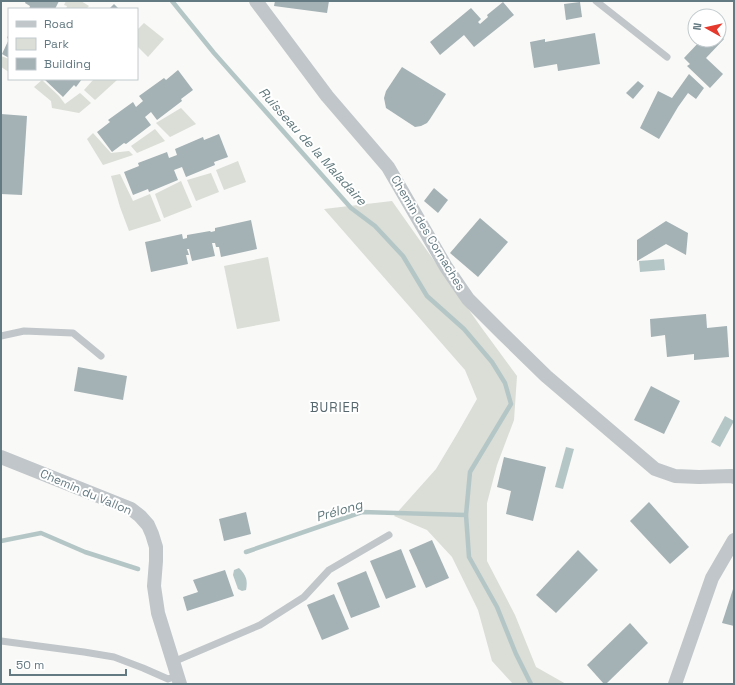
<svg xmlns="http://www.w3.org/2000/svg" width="735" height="685" font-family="'Space Grotesk',sans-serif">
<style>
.green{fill:#daded6}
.water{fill:#b5c6c7}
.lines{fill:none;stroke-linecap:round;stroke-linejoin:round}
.stream{stroke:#b5c6c7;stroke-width:4.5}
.building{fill:#a4b1b5}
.service{stroke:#c0c6c9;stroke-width:7}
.minor{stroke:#c0c6c9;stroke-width:14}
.labels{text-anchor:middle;stroke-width:4;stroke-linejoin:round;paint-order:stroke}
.street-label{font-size:12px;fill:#647a82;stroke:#fff}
.water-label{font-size:13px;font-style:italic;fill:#5f787c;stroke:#fff}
.neighbourhood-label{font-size:13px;letter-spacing:1px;fill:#56676d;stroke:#fff}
</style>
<rect width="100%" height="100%" fill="#f9f9f7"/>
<g class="green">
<path d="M66,1H81L89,6L86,9H66L67,6L64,5Z"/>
<path d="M144,23L164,39L148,57L137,46V30Z"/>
<path d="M1,56L9,59V72L1,67Z"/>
<path d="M94,79H115L117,80L95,100L84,90Z"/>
<path d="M42,80L59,96L65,104L80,93L91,103L79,113L52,108L51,101L34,87Z"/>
<path d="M181,108L196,124L170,137L156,123Z"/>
<path d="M155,129L165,141L137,153L131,146Z"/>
<path d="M93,133L111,153L129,151L133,155L103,165L87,139Z"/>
<path d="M238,161L246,182L224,190L216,170Z"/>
<path d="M211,173L219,192L196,201L187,180Z"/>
<path d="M120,174L133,201L150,194L161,221L129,231L120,207L111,176Z"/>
<path d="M181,181L192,207L164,218L155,194Z"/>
<path d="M392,201L481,327L517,376L514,420L497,465L487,503V561L515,615L536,667L566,684H513L492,661L478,610L452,557L427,530L394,516L436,469L457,434L477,399L465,370L324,209Z"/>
<path d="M268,257L280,321L237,329L224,266Z"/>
</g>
<g class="water">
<path d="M664,259L665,270L640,272L639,261Z"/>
<path d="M725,416L734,421L720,447L711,442Z"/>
<path d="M566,447L574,449L563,489L555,487Z"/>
<path d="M239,568C246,575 248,580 246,590L242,591L238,589L233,575L234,570Z"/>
</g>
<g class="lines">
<g class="stream">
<path d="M172,1L214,53L351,208L375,226L403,256L427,296L464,329L492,362L505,383L511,404L470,472L466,515L469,557L497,607L516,654L531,684"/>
<path d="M1,541L41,533L85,552L138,569"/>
<path d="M246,552L362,512L466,515"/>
</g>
</g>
<g class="building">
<path d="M26,1H59L55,9H29L30,6L25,3Z"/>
<path d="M275,1H329L327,13L274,6Z"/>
<path d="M503,2L514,15L474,47L464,35L440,55L430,42L471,8L481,19L478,22L480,24L488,17L487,15Z"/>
<path d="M580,2L582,17L566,20L564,4Z"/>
<path d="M114,4L119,9H109Z"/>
<path d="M9,33V58L2,54L9,39L7,38Z"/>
<path d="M595,33L600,64L558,71L557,64L534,68L530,42L545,39V42Z"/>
<path d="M719,34L724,39L706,58L723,74L710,88L687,66L690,64L684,58L701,40H719Z"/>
<path d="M402,67L446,94L430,119L427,123L421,126L415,127L386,108L384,98L386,91Z"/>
<path d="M178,70L193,90L181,99L182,101L157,120L151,112L145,117L151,125L126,144L124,143L112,152L97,132L110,122L108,120L133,102L136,107L143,101L139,96L164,78L166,80Z"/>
<path d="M689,74L704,88L696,99L688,93L678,107L659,139L640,128L658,91L672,98Z"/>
<path d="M44,79H82L76,87L74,85L63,97Z"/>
<path d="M638,81L644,86L633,99L626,93Z"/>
<path d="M1,114L27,116L22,195L1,194Z"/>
<path d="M219,134L228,157L214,162L215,165L186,177L182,167L174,170L178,180L149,192L148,189L133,195L124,172L139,166L138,163L167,152L169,158L177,155L175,149L203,137L204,140Z"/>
<path d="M434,188L448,200L438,213L424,201Z"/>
<path d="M480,218L508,242L478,277L450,253Z"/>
<path d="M251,220L257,249L221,257L219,247H216L215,243H212L215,256L192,261L189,249H187L189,255H186L188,264L151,272L145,242L182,234L183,239L187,238V235L210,231L211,232L215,231V228Z"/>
<path d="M666,221L688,233L686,255L666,244L637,261V240Z"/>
<path d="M706,314L707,328L727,326L729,357L694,360V354L667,357L665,335L651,337L650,319Z"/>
<path d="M78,367L127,376L123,400L74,391Z"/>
<path d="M651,386L680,401L664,434L634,420Z"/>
<path d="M504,457L546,467L533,521L506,514L511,491L497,487Z"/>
<path d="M649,502L689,547L670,564L630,521Z"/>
<path d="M246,512L251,534L224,541L219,519Z"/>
<path d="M432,540L449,578L426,588L409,550Z"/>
<path d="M401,549L416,587L386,599L370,561Z"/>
<path d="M578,550L598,570L556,613L536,595Z"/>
<path d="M225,570L234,596L187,611L183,597L198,592L193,580Z"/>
<path d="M366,571L380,607L351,618L337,583Z"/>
<path d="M734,586V626L722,623Z"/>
<path d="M334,594L349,629L322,640L307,605Z"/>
<path d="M630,623L648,643L606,684H604L587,665Z"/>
</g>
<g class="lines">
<g class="service">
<path d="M596,1L667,57"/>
<path d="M1,336L24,331L73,333L101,356"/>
<path d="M1,641L84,652L114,657L143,668L168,679L177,676"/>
<path d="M173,662L260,625L304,597L329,570L389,535"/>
</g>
<g class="minor">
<path d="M256,1L327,96L388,167L446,267L468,299L502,333L546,376L655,469L675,476L699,477L732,476L734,477"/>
<path d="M1,457L131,509L140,516L148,525L152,534L156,547V561L154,586L158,613L180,684"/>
<path d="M675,684L712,578L734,540"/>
</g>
</g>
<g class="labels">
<g class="street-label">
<text transform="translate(428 233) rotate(59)" y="4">Chemin des Cornaches</text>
<text transform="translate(86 492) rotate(23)" y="4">Chemin du Vallon</text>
</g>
<g class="water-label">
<text transform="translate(313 146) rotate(48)" y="5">Ruisseau de la Maladaire</text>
<text transform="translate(339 510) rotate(-16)" y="5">Prélong</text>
</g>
<g class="neighbourhood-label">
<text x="335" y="412">BURIER</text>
</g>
</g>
<rect width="735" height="685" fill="none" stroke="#647a82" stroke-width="4"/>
<rect x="8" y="8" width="130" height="72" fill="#ffffff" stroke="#c1cacd"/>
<rect x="16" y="21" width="20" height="6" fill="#c0c6c9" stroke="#c1cacd"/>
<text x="44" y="28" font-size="12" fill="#647a82">Road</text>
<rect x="16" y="38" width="20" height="12" fill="#daded6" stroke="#c1cacd"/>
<text x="44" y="48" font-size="12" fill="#647a82">Park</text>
<rect x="16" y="58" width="20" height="12" fill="#a4b1b5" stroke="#c1cacd"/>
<text x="44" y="68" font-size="12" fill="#647a82">Building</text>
<g transform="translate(707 28) rotate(278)"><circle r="19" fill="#ffffff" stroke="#c1cacd"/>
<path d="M0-3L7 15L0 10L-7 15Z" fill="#e4392c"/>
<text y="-6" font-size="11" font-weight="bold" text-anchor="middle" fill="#647a82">N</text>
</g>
<path d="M10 669v6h116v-6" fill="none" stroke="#647a82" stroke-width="2"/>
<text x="16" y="669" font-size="12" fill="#647a82" stroke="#ffffff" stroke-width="3" paint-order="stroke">50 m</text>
</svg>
